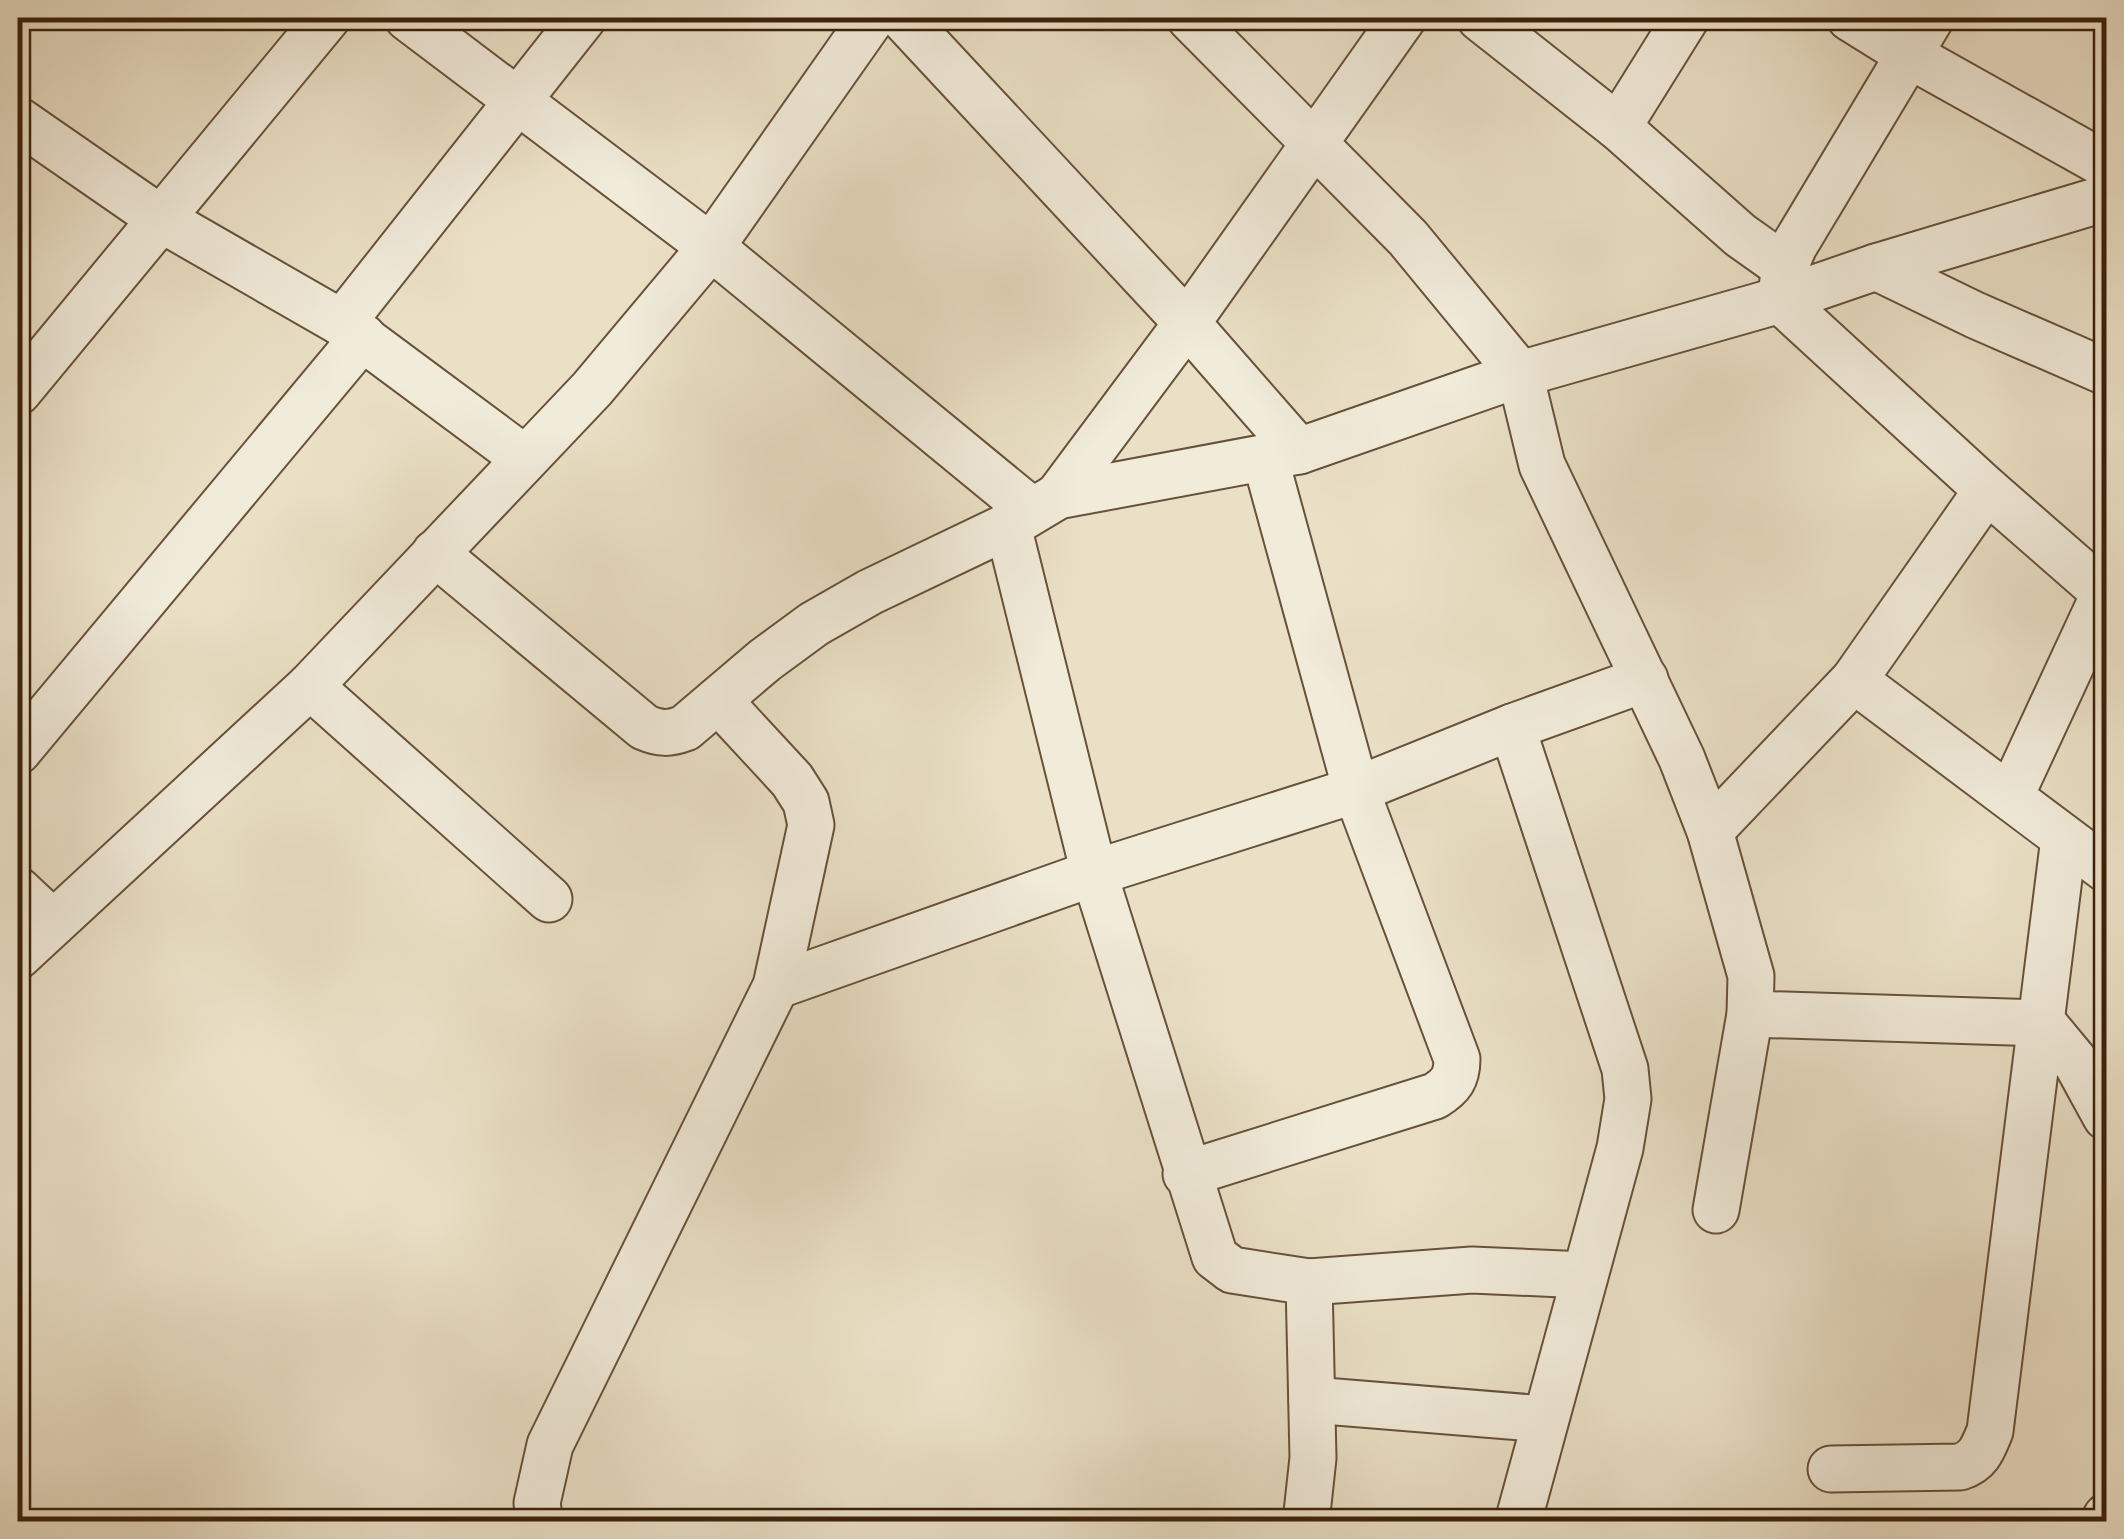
<svg xmlns="http://www.w3.org/2000/svg" width="2124" height="1539" font-family="'Libre Bodoni',serif">
<style>
.lines{fill:none;stroke-linecap:round;stroke-linejoin:round}
.minor-casing{stroke:#685139;stroke-width:49}
.minor{stroke:#f1ebda;stroke-width:45}
</style>
<rect width="100%" height="100%" fill="#eae0c6"/>
<filter id="stains"><feTurbulence type="fractalNoise" baseFrequency=".002" numOctaves="4"/><feColorMatrix values="0 0 0 0 .2 0 0 0 0 .09 0 0 0 0 .02 0 0 0 .5 -.17"/></filter>
<radialGradient id="worn" r=".72"><stop offset=".6" stop-color="#630" stop-opacity="0"/><stop offset="1" stop-color="#630" stop-opacity=".3"/></radialGradient>
<g class="lines">
<defs>
<g id="minor">
<path d="M408,18L711,247L1031,510"/>
<path d="M903,18L1187,323L1299,451"/>
<path d="M1190,18L1408,238L1520,374L1542,465L1682,759L1710,831L1751,976L1750,1014L1716,1210"/>
<path d="M1480,18L1618,127L1740,235L1785,267L1780,300L1987,490L2106,594"/>
<path d="M1850,18L1911,56L2106,165"/>
<path d="M18,120L161,219L342,323L524,458"/>
<path d="M1618,127L1686,18"/>
<path d="M1785,267L1794,246L1931,18"/>
<path d="M1876,267L1975,315L2106,372"/>
<path d="M342,323L583,18"/>
<path d="M18,392L327,18"/>
<path d="M1058,496L1187,323L1403,18"/>
<path d="M1008,526L1094,873L1215,1257L1232,1270L1309,1282L1313,1458L1306,1522"/>
<path d="M435,553L644,727C660,734 669,734 685,728L765,660L814,624L870,592L1008,526L1058,496L1299,451L1520,374L1780,300L1876,267L2106,198"/>
<path d="M1854,680L2106,869"/>
<path d="M310,686L549,899"/>
<path d="M1512,727L1625,1069L1628,1099L1620,1148L1518,1522"/>
<path d="M18,751L363,337"/>
<path d="M2011,795L2106,590"/>
<path d="M1710,831L1854,680L1987,490"/>
<path d="M18,890L53,923"/>
<path d="M18,956L310,686L592,389L711,247L872,18"/>
<path d="M776,986L1094,873L1356,790L1512,727L1645,679"/>
<path d="M1750,1014L2043,1023L2077,1064L2106,1117"/>
<path d="M1186,1174L1435,1096C1451,1086 1457,1078 1457,1059L1356,790L1265,458"/>
<path d="M1309,1282L1472,1270L1585,1275"/>
<path d="M1312,1400L1545,1419"/>
<path d="M1831,1469L1960,1467C1979,1461 1983,1448 1990,1431L2064,838"/>
<path d="M540,1522L537,1503L550,1445L776,986L811,825L806,802L792,780L718,700"/>
<path d="M2106,1522V1517"/>
</g>
</defs>
<use href="#minor" class="minor-casing"/>
<use href="#minor" class="minor"/>
</g>
<rect width="2124" height="1539" fill="none" stroke="#eae0c6" stroke-width="60"/>
<rect x="20" y="20" width="2084" height="1499" fill="none" stroke="#3d210a" stroke-width="5"/>
<rect x="30" y="30" width="2064" height="1479" fill="none" stroke="#3d210a" stroke-width="2.5"/>
<rect width="100%" height="100%" filter="url(#stains)"/>
<rect width="100%" height="100%" fill="url(#worn)"/>
</svg>
